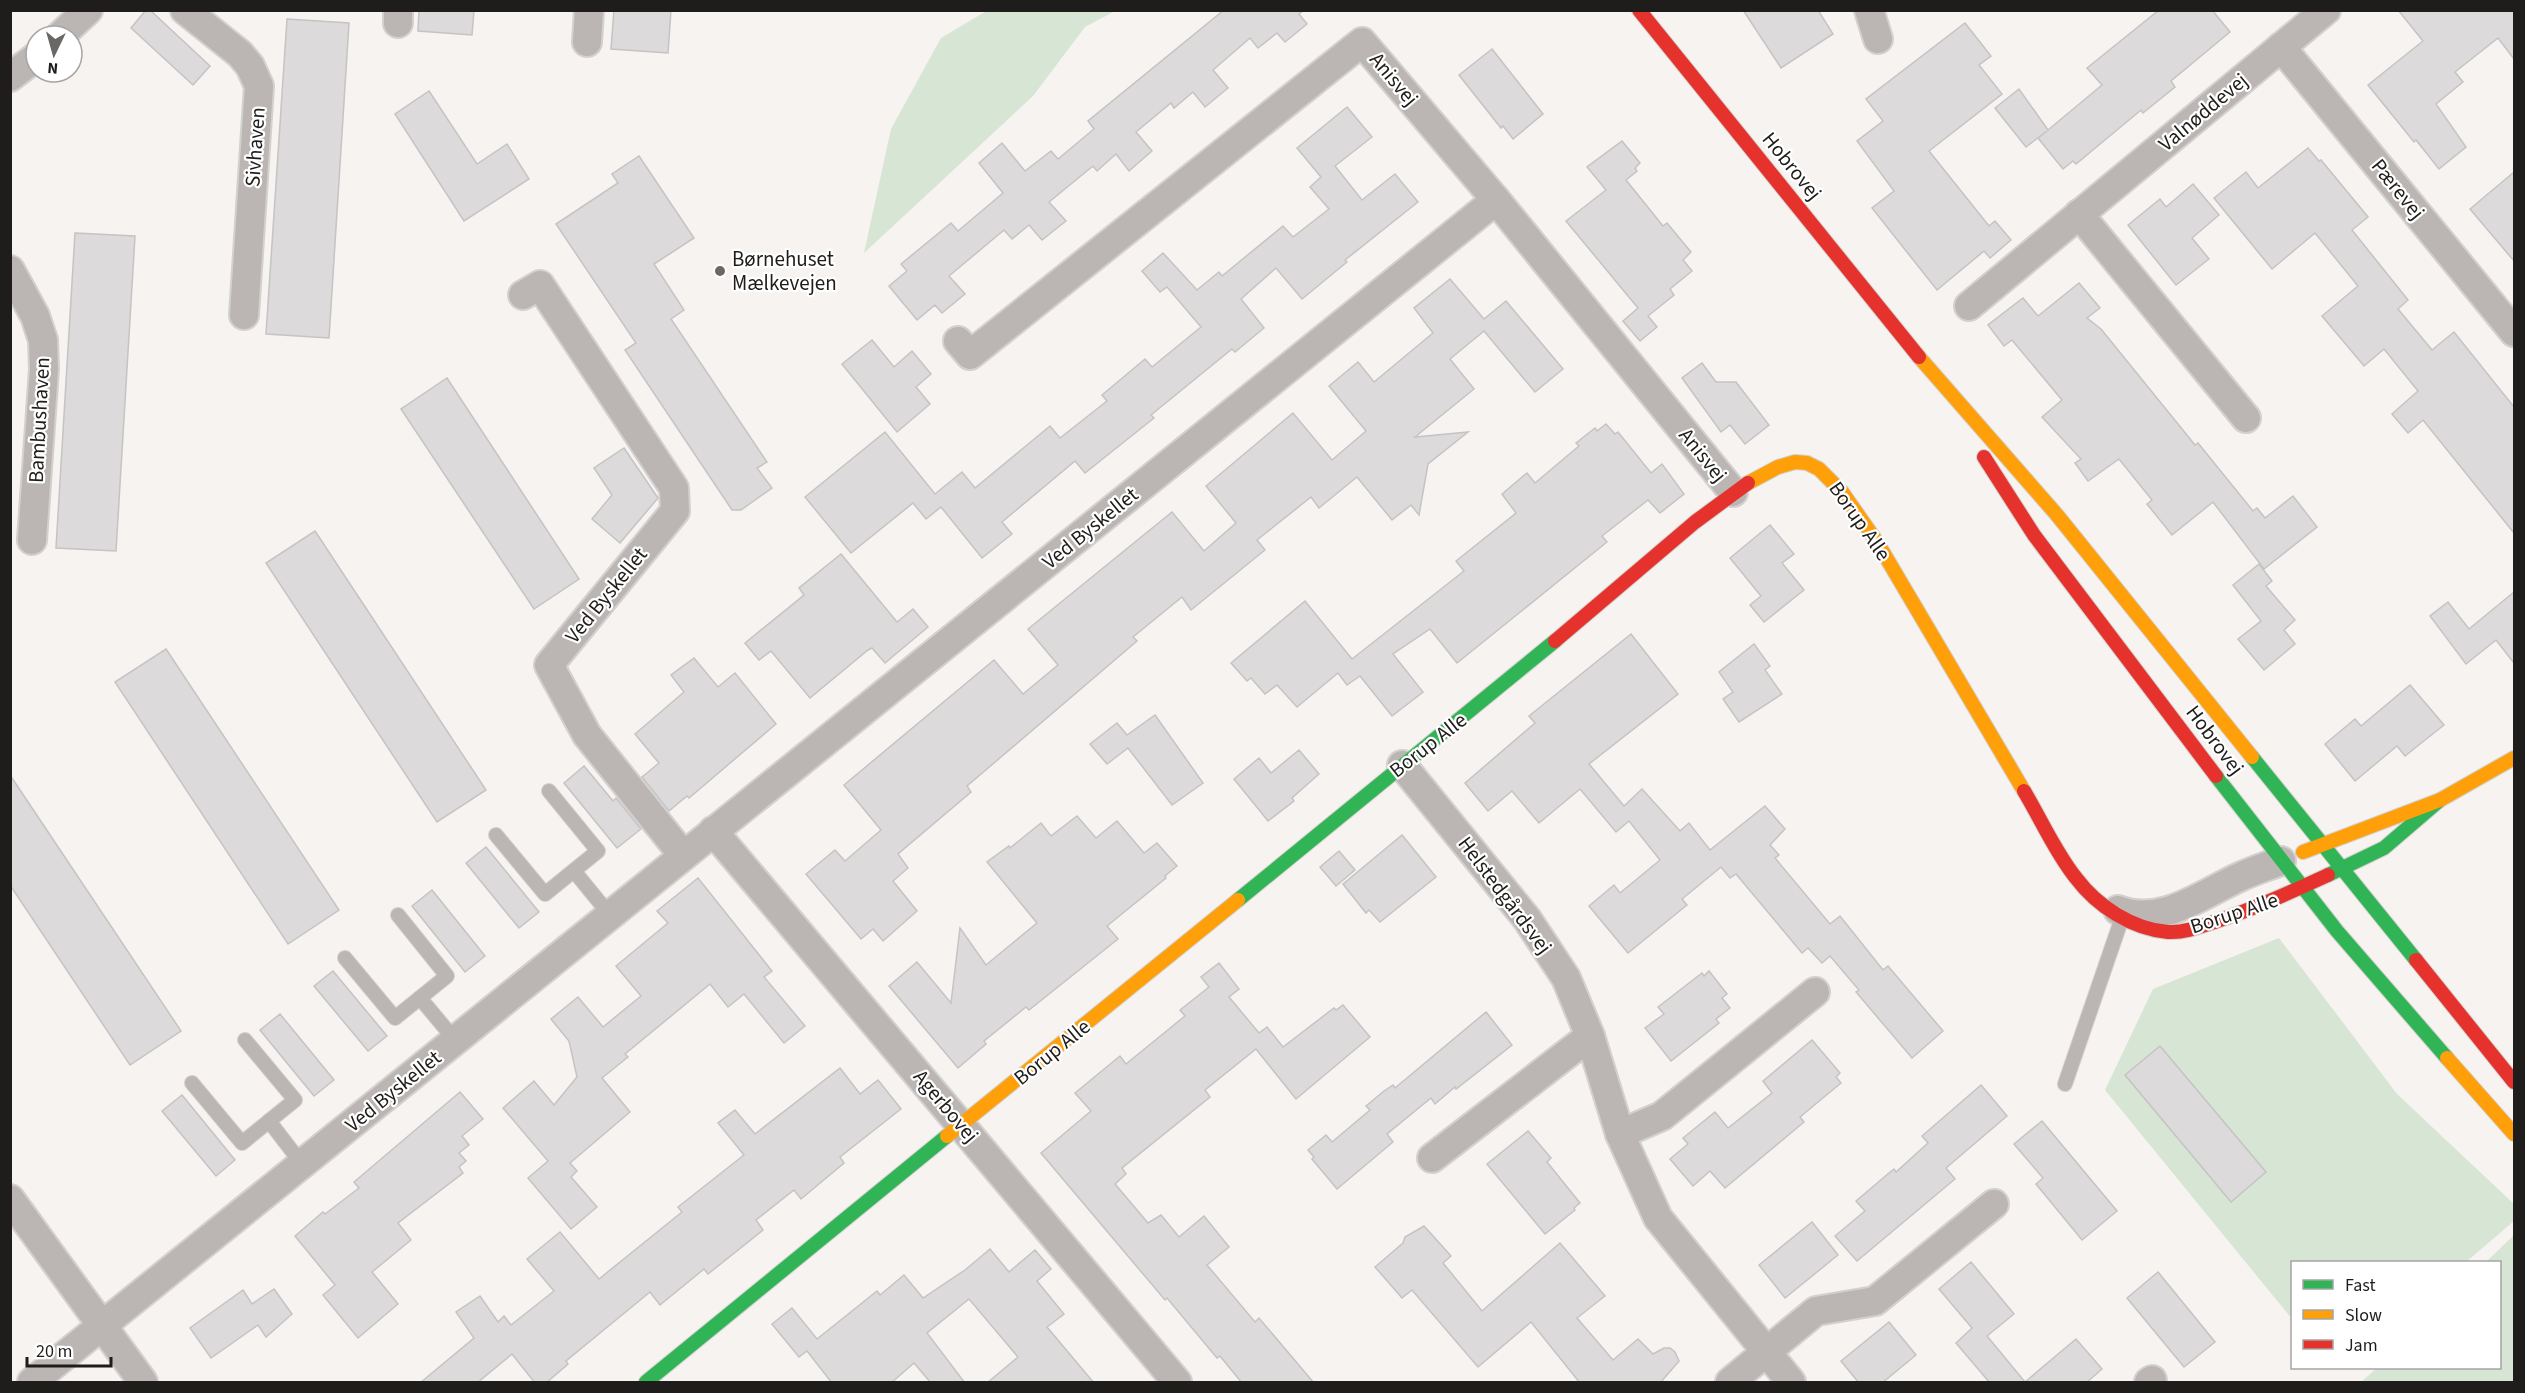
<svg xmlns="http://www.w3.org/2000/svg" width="2525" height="1393" font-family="'Source Sans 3',sans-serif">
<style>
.green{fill:#d7e5d4}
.building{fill:#dcdada;stroke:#c5c3c3;stroke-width:1.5}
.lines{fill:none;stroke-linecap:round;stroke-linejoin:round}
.lane-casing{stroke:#d3d1cf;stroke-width:16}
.street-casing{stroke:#d3d1cf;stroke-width:32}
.fast-casing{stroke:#d3d1cf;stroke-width:16}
.slow-casing{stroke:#d3d1cf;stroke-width:16}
.jam-casing{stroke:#d3d1cf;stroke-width:16}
.lane{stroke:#bbb5b3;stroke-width:14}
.street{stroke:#bbb5b3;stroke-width:28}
.fast{stroke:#30b455;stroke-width:14}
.slow{stroke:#ff9f0a;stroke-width:14}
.jam{stroke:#e5322d;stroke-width:14}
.poi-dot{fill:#6a6866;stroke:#fff;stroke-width:2}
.labels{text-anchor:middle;stroke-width:4.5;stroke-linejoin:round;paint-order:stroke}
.street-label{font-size:21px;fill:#1f1d1b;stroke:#fff}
.poi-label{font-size:21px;fill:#1f1d1b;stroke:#fff;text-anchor:start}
</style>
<rect width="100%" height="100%" fill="#f6f3f0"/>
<g class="green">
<path d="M988,10L1115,11L1085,27L1033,96L864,253L891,129L941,38Z"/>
<path d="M2279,938L2397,1094L2514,1204V1221L2466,1262H2292V1319L2105,1090L2153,989Z"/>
<path d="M2514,1235V1382H2361L2377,1368H2500V1262H2486Z"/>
</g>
<g class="building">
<path d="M146,10H150L210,66L193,85L131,28Z"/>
<path d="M419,10H474L472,35L418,31Z"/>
<path d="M614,10H671L668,53L611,49Z"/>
<path d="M1224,10H1304L1299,14L1307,24L1285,42L1277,33L1258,48L1250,38L1213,70L1228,88L1205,107L1193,92L1174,108L1171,103L1136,132L1152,151L1129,171L1116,154L1097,171L1093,166L1049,202L1066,221L1042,240L1029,225L1012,239L1004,230L949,276L965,294L942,313L935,305L917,320L889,286L907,271L901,264L951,223L958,231L1003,193L979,163L1002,143L1025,171L1051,151L1058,159L1094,129L1088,121Z"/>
<path d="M1743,10H1818L1833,34L1781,68Z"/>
<path d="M2159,10H2212L2230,32L2171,81L2175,87L2143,113L2141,110L2076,164L2073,161L2063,169L2038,138L2047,131L2026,147L1995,108L2019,89L2048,130L2102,85L2087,68Z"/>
<path d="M2398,10H2514V59L2498,38L2455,72L2463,82L2436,104L2466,147L2439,169L2416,140L2414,142L2368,85L2423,41Z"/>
<path d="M287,19L349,23L329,338L266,334Z"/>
<path d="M1965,23L1991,56L1979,65L2002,94L1929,151L1989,226L1995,221L2011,240L1990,258L1984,251L1937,290L1872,208L1894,191L1857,141L1883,121L1866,99Z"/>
<path d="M1492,49L1543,114L1513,139L1503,126L1501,128L1459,75Z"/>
<path d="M429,91L477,164L507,144L529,179L464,221L395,114Z"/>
<path d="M1347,107L1372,137L1335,166L1362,200L1395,174L1418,202L1345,260L1347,262L1302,299L1276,268L1241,299L1264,328L1235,352L1232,349L1151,415L1154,418L1085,473L1075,461L1002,522L1012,534L982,558L941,507L926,519L913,503L851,553L805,497L885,432L935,494L962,472L975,488L1050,426L1060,438L1107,401L1102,395L1145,359L1152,367L1201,327L1167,287L1160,292L1142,271L1163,253L1197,290L1219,272L1222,276L1283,226L1293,237L1329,209L1310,187L1321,177L1297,148Z"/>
<path d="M1622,141L1640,163L1635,168L1637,171L1626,180L1663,226L1667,223L1691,252L1683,260L1692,271L1670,289L1674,295L1648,316L1657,327L1640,341L1623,321L1638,308L1566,221L1606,190L1587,167Z"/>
<path d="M2308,148L2319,161L2321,160L2368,217L2352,230L2408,300L2398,309L2432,350L2454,332L2514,407V533L2423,420L2408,433L2392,414L2418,391L2384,349L2364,366L2322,316L2358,286L2315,233L2272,269L2214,198L2246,172L2258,188Z"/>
<path d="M639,156L694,238L654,264L684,310L671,319L767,462L757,468L772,488L741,510H732L625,350L636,343L556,224L618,183L612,174Z"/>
<path d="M2514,172V261L2470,209Z"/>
<path d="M2193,184L2219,215L2192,238L2209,259L2176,285L2128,225L2160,199L2166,207Z"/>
<path d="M75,233L135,236L116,551L56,548Z"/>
<path d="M1450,279L1484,319L1506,301L1563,369L1535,392L1484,331L1450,359L1474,389L1415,437L1468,432L1428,464L1419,515L1411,505L1392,520L1357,477L1319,508L1311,497L1257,540L1265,550L1191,610L1182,597L1133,637L1137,641L967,786L971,792L898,854L908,868L893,881L917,911L883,941L873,929L861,939L806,874L835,850L845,861L881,830L844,785L994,660L1023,694L1058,665L1028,629L1172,512L1204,551L1236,523L1206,486L1293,413L1332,460L1366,431L1329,386L1358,362L1374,382L1433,333L1414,308Z"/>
<path d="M2079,283L2100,308L2087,318L2101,329L2195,445L2198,443L2253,511L2257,508L2265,518L2293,496L2317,527L2264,569L2213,502L2172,535L2147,504L2152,500L2119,459L2088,481L2075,463L2081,459L2042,417L2062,400L2012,340L2004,346L1988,325L2023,298L2038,316Z"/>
<path d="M872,340L894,367L912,351L931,374L916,387L930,404L897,432L842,364Z"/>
<path d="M1702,363L1716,382H1736L1769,425L1745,444L1730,425L1721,432L1682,378Z"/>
<path d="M447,378L579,579L534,609L401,409Z"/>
<path d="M1606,424L1615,434L1618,432L1651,473L1662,464L1684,494L1660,513L1648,500L1602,536L1607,542L1457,663L1430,629L1393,654L1423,692L1392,716L1360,676L1347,685L1338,673L1297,707L1277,685L1265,694L1251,678L1247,681L1231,663L1305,601L1352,659L1464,571L1456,561L1516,513L1502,494L1527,473L1535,483L1579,446L1576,443L1595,428L1597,431Z"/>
<path d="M624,448L658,498L620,543L592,519L612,495L594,468Z"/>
<path d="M1770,525L1794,554L1782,563L1804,590L1764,622L1750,605L1761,596L1730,558Z"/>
<path d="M315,531L486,790L437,822L266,563Z"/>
<path d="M841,554L897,622L913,609L928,627L885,663L872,648L868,650L810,698L771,651L759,660L745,643L804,595L799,588Z"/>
<path d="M2259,564L2272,581L2266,586L2295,620L2284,630L2295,644L2264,670L2238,639L2261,621L2233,585Z"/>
<path d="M2514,592V663L2496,640L2466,664L2430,616L2448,602L2469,629Z"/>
<path d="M1631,634L1678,694L1589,764L1624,806L1642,789L1680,831L1689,823L1710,850L1765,806L1785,829L1770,845L1779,855L1775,858L1830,924L1840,916L1883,970L1888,966L1943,1031L1912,1058L1856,992L1859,990L1830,956L1822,963L1808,948L1802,953L1736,874L1730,878L1721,867L1682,899L1687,905L1628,953L1589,906L1614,885L1620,893L1660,860L1629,821L1616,832L1580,789L1539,823L1512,791L1488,811L1465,783L1535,723L1529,716Z"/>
<path d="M1754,644L1770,666L1765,670L1782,694L1739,722L1723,699L1733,692L1719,672Z"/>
<path d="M166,649L339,910L288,944L115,682Z"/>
<path d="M694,658L718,687L735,673L776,724L689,798L687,796L669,811L642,777L659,763L635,734L684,692L671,675Z"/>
<path d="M2410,685L2444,725L2405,756L2397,746L2355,781L2325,744L2355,719L2361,726Z"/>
<path d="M1155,715L1203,783L1172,805L1128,748L1107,764L1090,744L1117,723L1127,735Z"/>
<path d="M1299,750L1319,774L1292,798L1294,801L1268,821L1234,779L1259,758L1271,773Z"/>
<path d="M584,766L613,801L616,798L641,829L617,848L564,783Z"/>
<path d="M10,775L181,1031L130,1065L10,885Z"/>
<path d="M1077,816L1096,838L1117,821L1144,853L1157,843L1177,866L1165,876L1166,878L1107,926L1118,939L1029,1010L1026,1007L984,1041L986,1044L958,1068L889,986L917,962L951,1003L960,928L986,965L1037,923L987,862L1009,846L1010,848L1041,823L1051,836Z"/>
<path d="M1402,835L1436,877L1380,922L1369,910L1366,913L1343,884Z"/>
<path d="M486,847L539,912L519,928L466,863Z"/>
<path d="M1339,851L1355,870L1336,886L1320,867Z"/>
<path d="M698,878L772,971L764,977L805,1026L784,1043L744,994L728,1007L710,984L625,1054L628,1057L602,1078L630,1112L570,1163L577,1171L571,1177L597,1207L571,1229L528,1178L548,1161L503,1108L534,1081L554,1105L577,1077L569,1041L551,1019L578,997L603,1027L641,996L616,966L668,923L657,911Z"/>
<path d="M432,890L485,956L465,972L412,906Z"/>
<path d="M1219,963L1239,989L1229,997L1259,1033L1267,1027L1283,1047L1334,1008L1336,1010L1343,1005L1370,1037L1296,1099L1256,1049L1205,1090L1210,1097L1122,1168L1126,1174L1115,1184L1148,1223L1161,1215L1179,1237L1204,1216L1229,1247L1207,1265L1255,1322L1259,1318L1314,1383H1242L1220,1356L1217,1358L1167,1298L1165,1300L1041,1153L1091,1111L1075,1093L1120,1056L1126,1064L1185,1016L1180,1010L1209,987L1201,977Z"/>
<path d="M333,971L387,1036L368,1051L314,986Z"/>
<path d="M1709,971L1727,994L1722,998L1730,1008L1716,1019L1719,1023L1671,1061L1645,1028L1664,1014L1658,1007L1702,973L1704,976Z"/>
<path d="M1486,1012L1512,1045L1456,1089L1455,1087L1435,1104L1431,1098L1387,1134L1393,1142L1337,1189L1312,1159L1314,1157L1308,1150L1326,1135L1332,1142L1370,1110L1366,1106L1384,1091L1393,1085L1395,1088Z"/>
<path d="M280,1014L334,1080L314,1096L260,1030Z"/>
<path d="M1812,1040L1840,1073L1836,1077L1841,1083L1800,1117L1804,1122L1725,1188L1710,1171L1693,1186L1670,1159L1688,1144L1683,1138L1715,1112L1728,1128L1772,1093L1763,1081Z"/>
<path d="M2160,1046L2266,1172L2231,1202L2125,1075Z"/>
<path d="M840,1068L860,1094L878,1080L901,1109L840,1157L844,1163L801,1199L794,1190L756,1220L763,1230L708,1274L704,1269L660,1305L650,1292L566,1361L568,1364L546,1383H535L512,1354L477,1383H420L474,1338L456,1312L480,1296L498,1322L504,1316L511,1325L554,1291L527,1259L560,1232L599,1279L682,1212L678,1207L744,1155L718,1123L735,1110L755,1134Z"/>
<path d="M1981,1085L2007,1116L1946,1168L1955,1179L1857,1261L1835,1236L1865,1211L1856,1201L1889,1173L1894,1169L1896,1172L1928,1143L1922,1136Z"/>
<path d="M460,1092L483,1119L462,1136L469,1145L459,1153L466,1161L459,1167L463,1173L398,1223L411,1240L372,1272L398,1304L358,1338L323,1295L335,1285L295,1236L323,1212L325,1214L359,1188L354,1182Z"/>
<path d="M182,1095L235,1160L216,1176L162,1111Z"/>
<path d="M2042,1121L2117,1211L2082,1240L2036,1184L2043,1178L2014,1144Z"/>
<path d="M1528,1131L1551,1158L1547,1162L1580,1203L1574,1208L1575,1210L1545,1234L1487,1164Z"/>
<path d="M1812,1222L1838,1255L1785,1298L1759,1265Z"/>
<path d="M1424,1226L1451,1256L1443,1263L1482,1311L1560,1243L1605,1296L1577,1318L1613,1360L1638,1339L1653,1354L1664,1348H1670L1675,1352L1679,1361L1660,1383H1580L1531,1322L1478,1367L1412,1290L1402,1298L1375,1267L1403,1243L1405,1237Z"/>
<path d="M990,1249L1009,1272L1035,1250L1051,1269L1037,1281L1064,1314L1047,1327L1094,1383H987L1018,1357L969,1299L927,1333L965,1383H931L914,1363L891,1383H832L807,1351L799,1357L772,1324L792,1308L817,1339L877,1291L880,1295L904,1275L923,1298L965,1270Z"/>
<path d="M1971,1262L2014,1314L1987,1336L2025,1382L2076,1339L2102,1369L2086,1383H1990L1956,1343L1972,1328L1939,1289Z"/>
<path d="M2158,1272L2215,1342L2184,1367L2127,1298Z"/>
<path d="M274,1289L292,1314L266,1337L258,1325L211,1358L190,1328L243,1290L252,1304Z"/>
<path d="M1889,1322L1916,1355L1882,1383H1859L1841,1361Z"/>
</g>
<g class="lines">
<defs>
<g id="lane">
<path d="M496,835L545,894L598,851L549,791"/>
<path d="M574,871L610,915"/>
<path d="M345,958L395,1018L447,976L398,915"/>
<path d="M420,998L455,1040"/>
<path d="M192,1083L242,1143L295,1100L245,1040"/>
<path d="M2065,1084L2123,915"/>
<path d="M269,1121L302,1164"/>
</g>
<g id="street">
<path d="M185,10L240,54L250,66L259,86L244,315"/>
<path d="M1869,10L1878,39"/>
<path d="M398,23V10"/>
<path d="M60,36L88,10"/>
<path d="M587,42L589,10"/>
<path d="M2281,47L2514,332"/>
<path d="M10,77L36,57"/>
<path d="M2079,214L2246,418"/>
<path d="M10,270L35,316L43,340L44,369L32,540"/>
<path d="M523,295L540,285L674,488L675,511L549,665L587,735L683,855"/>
<path d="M1969,306L2326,10"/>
<path d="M958,341L970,355L1362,42L1496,200L1733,492"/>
<path d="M1402,765L1527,919L1566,978L1590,1036L1620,1134L1658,1218L1791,1382"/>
<path d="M713,831L1177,1382"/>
<path d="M2118,910C2163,927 2203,893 2242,876C2255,870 2268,866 2281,861"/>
<path d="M1620,1134L1662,1116L1815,992"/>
<path d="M1432,1158L1590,1036"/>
<path d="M10,1199L143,1382"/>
<path d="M32,1382L1496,200"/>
<path d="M1730,1382L1816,1311L1875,1301L1994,1204"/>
<path d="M2149,1382L2152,1380"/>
</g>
<g id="fast">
<path d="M2252,757L2416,960"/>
<path d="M2216,776L2337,931L2447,1058"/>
<path d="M2328,875L2384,848L2440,800"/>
<path d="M1238,900L1555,641"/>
<path d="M646,1382L947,1136"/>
</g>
<g id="slow">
<path d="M1919,357L2057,515L2252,757"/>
<path d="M1748,483L1778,467L1795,462L1807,463L1819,469L1842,492L1877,542L2024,791"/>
<path d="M2303,852L2440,800L2514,758"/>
<path d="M2447,1058L2514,1134"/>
<path d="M947,1136L1238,900"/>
</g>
<g id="jam">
<path d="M1639,10L1919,357"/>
<path d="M1984,457L2034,535L2216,776"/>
<path d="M1555,641L1695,522L1748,483"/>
<path d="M2024,791C2041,819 2055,852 2076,878C2097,906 2132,929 2168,932C2185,933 2202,926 2217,921C2256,908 2291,892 2328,875"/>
<path d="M2416,960L2514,1082"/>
</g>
</defs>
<use href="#lane" class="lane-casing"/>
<use href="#street" class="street-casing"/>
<use href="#fast" class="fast-casing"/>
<use href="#slow" class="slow-casing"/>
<use href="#jam" class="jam-casing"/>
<use href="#lane" class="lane"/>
<use href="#street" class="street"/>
<use href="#fast" class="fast"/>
<use href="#slow" class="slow"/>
<use href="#jam" class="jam"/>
</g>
<circle class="poi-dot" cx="720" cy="271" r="6"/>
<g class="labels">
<g class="street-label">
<text transform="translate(1394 79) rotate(50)" y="7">Anisvej</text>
<text transform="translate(2203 112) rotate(-40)" y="7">Valnøddevej</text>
<text transform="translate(255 147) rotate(-86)" y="7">Sivhaven</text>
<text transform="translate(1792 166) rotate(51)" y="7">Hobrovej</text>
<text transform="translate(2398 189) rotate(51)" y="7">Pærevej</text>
<text transform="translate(39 420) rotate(-87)" y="7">Bambushaven</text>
<text transform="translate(1703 455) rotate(51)" y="7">Anisvej</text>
<text transform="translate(1860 521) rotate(55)" y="7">Borup Alle</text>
<text transform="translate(1090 528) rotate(-39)" y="7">Ved Byskellet</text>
<text transform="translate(606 595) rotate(-51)" y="7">Ved Byskellet</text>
<text transform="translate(2215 740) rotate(53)" y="7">Hobrovej</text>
<text transform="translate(1428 745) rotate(-38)" y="7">Borup Alle</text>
<text transform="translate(1505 895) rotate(53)" y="7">Helstedgårdsvej</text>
<text transform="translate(2234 913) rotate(-18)" y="7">Borup Alle</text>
<text transform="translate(1052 1052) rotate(-39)" y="7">Borup Alle</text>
<text transform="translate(393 1091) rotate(-39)" y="7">Ved Byskellet</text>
<text transform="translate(946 1106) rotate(50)" y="7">Agerbovej</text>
</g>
<g class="poi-label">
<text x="732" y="266">Børnehuset<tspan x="732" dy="24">Mælkevejen</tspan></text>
</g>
</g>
<rect width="2525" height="1393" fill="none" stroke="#1f1d1b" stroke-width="24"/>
<rect x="2291" y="1261" width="210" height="108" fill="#ffffff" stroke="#a5a5a4" stroke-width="1.5"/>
<rect x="2303" y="1280" width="30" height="9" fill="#30b455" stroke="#a5a5a4" stroke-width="1.5"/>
<text x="2345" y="1291" font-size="18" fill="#1f1d1b">Fast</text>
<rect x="2303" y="1310" width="30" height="9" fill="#ff9f0a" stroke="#a5a5a4" stroke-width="1.5"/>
<text x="2345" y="1321" font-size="18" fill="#1f1d1b">Slow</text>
<rect x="2303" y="1340" width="30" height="9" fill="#e5322d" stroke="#a5a5a4" stroke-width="1.5"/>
<text x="2345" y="1351" font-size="18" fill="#1f1d1b">Jam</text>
<g transform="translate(54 54) rotate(185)"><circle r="28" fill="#ffffff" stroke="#a5a5a4" stroke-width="1.5"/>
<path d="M0-4.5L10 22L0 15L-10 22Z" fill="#6a6866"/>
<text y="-9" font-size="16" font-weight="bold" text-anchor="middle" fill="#1f1d1b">N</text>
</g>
<path d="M27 1357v9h84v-9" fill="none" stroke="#1f1d1b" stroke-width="3"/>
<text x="36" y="1357" font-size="18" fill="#1f1d1b" stroke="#ffffff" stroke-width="4.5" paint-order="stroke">20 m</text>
</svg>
